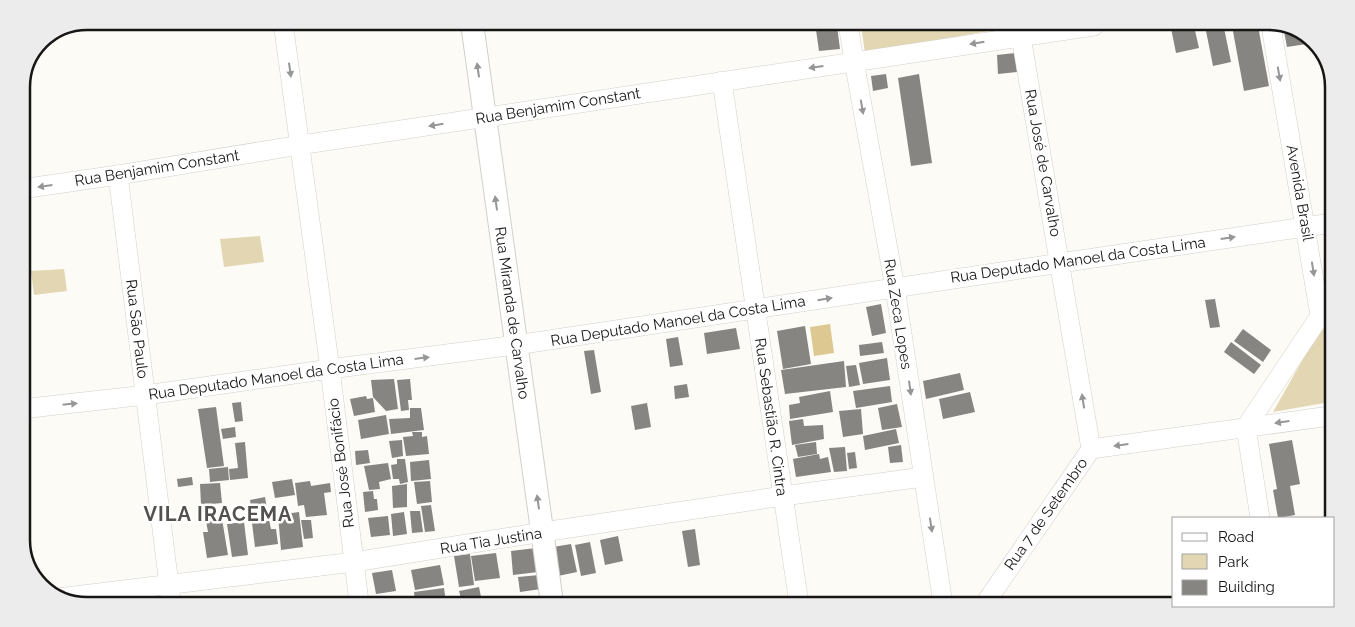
<svg xmlns="http://www.w3.org/2000/svg" width="1355" height="627" font-family="Raleway,sans-serif">
<style>
.green{fill:#e3d6b3}
.water{fill:#dcc890}
.building{fill:#878581}
.lines{fill:none;stroke-linecap:round;stroke-linejoin:round}
.minor-casing{stroke:#d2d0cb;stroke-width:20}
.major-casing{stroke:#d2d0cb;stroke-width:24}
.minor{stroke:#fff;stroke-width:19}
.major{stroke:#fff;stroke-width:22}
.oneway{fill:#979696}
.labels{text-anchor:middle;stroke-width:5;stroke-linejoin:round;paint-order:stroke}
.street-label{font-size:15px;fill:#171615;stroke:#fff}
.district-label{font-size:20px;font-weight:bold;letter-spacing:1px;fill:#54524e;stroke:#fff}
.rim{fill:none;stroke:#171615;stroke-width:2.5}
</style>
<rect width="100%" height="100%" fill="#fdfbf6"/>
<g class="green">
<path d="M861,25H1004L1005,28L865,53Z"/>
<path d="M260,236L264,262L224,267L220,239Z"/>
<path d="M64,269L67,291L34,295L31,271Z"/>
<path d="M1323,329L1331,336L1330,402L1273,412L1319,331Z"/>
</g>
<path class="water" d="M830,324L834,353L814,356L810,327Z"/>
<g class="building">
<path d="M837,26L840,49L819,51L816,30Z"/>
<path d="M1182,26H1194L1199,48L1176,53L1171,28Z"/>
<path d="M1232,26H1258L1269,86L1244,91Z"/>
<path d="M1283,26H1294L1313,43L1287,47Z"/>
<path d="M1224,28L1231,62L1213,66L1206,31Z"/>
<path d="M1015,53L1017,72L998,74L997,55Z"/>
<path d="M886,74L888,88L873,91L871,76Z"/>
<path d="M919,74L932,163L911,166L898,78Z"/>
<path d="M1215,299L1220,327L1210,328L1205,300Z"/>
<path d="M881,304L886,333L872,336L866,307Z"/>
<path d="M805,326L811,364L783,369L777,331Z"/>
<path d="M736,328L740,349L707,354L704,333Z"/>
<path d="M1243,329L1271,350L1263,362L1234,341Z"/>
<path d="M678,337L683,365L670,367L666,339Z"/>
<path d="M882,342L884,353L860,356L859,345Z"/>
<path d="M1231,342L1261,365L1254,374L1224,352Z"/>
<path d="M594,350L601,392L591,394L584,351Z"/>
<path d="M887,358L890,380L863,384L859,363Z"/>
<path d="M844,361L846,387L785,394L781,370Z"/>
<path d="M856,365L860,385L849,387L846,366Z"/>
<path d="M960,373L964,390L926,399L923,381Z"/>
<path d="M394,379L398,409L386,411L373,397L371,380Z"/>
<path d="M410,379L412,400H408L409,410L401,411L397,380Z"/>
<path d="M687,384L689,397L675,399L674,386Z"/>
<path d="M890,386L892,402L856,408L853,391Z"/>
<path d="M830,391L833,412L790,419L789,405L800,403L799,397Z"/>
<path d="M970,392L975,412L943,419L939,399Z"/>
<path d="M366,396L367,399L373,398L375,412L354,416L350,399Z"/>
<path d="M241,402L243,421L235,422L232,403Z"/>
<path d="M647,403L651,427L635,430L631,406Z"/>
<path d="M897,404L902,427L882,430L878,408Z"/>
<path d="M216,407L224,466L207,468L198,409Z"/>
<path d="M410,408H421L424,430L391,434L389,419L410,418Z"/>
<path d="M861,409L863,434L843,437L839,411Z"/>
<path d="M386,415L389,434L361,439L358,420Z"/>
<path d="M803,419L804,426L823,425L824,439L792,445L789,421Z"/>
<path d="M235,427L236,437L223,439L221,429Z"/>
<path d="M896,429L899,443L865,450L863,436Z"/>
<path d="M412,432H422V437L427,436L429,454L406,456L403,437L413,436Z"/>
<path d="M402,440L403,456L392,458L389,441Z"/>
<path d="M1292,440L1300,484L1290,486L1295,515L1278,518L1273,490L1277,489L1269,444Z"/>
<path d="M245,442L248,478L230,480L229,469L238,468L235,443Z"/>
<path d="M816,442L817,454L798,457L795,445Z"/>
<path d="M901,445L903,462L890,463L888,447Z"/>
<path d="M845,447L847,471L834,472L829,448Z"/>
<path d="M368,450L370,463L356,465L355,451Z"/>
<path d="M855,452L857,468L849,469L847,453Z"/>
<path d="M819,454L820,459L828,457L831,472L796,477L793,459Z"/>
<path d="M397,459H405L408,482L400,484L399,479H393L391,465L397,464Z"/>
<path d="M429,460L431,479L411,481L410,462Z"/>
<path d="M388,463L391,479L379,482L380,489L369,490L364,466Z"/>
<path d="M228,467L229,480L210,482L209,469Z"/>
<path d="M192,477L193,485L178,487L177,479Z"/>
<path d="M292,479L295,495L275,498L272,482Z"/>
<path d="M310,481L311,486L330,483L331,492L324,493L327,515L306,517L304,505L298,506L295,483Z"/>
<path d="M430,481L432,502L417,504L414,482Z"/>
<path d="M220,483L222,503L201,505L200,484Z"/>
<path d="M407,484V507L393,508L392,486Z"/>
<path d="M373,491L374,499H377L378,510L365,512L363,492Z"/>
<path d="M265,497L267,509L252,512L250,500Z"/>
<path d="M431,505L435,531L425,532L421,506Z"/>
<path d="M410,511H420L423,532L412,533Z"/>
<path d="M299,512L303,547L281,550L278,515Z"/>
<path d="M404,512L407,534L393,536L391,514Z"/>
<path d="M259,514L260,516L268,515L271,529H276L278,544L255,547L251,515Z"/>
<path d="M388,516L390,535L371,537L368,518Z"/>
<path d="M222,519L228,555L207,558L203,532H208L206,521Z"/>
<path d="M301,520H311L313,538L304,539Z"/>
<path d="M244,522L248,555L232,557L227,524Z"/>
<path d="M695,529L700,565L688,567L682,531Z"/>
<path d="M618,536L623,561L605,565L600,540Z"/>
<path d="M590,542L596,573L581,576L575,545Z"/>
<path d="M571,544L577,572L558,576L553,547Z"/>
<path d="M536,548L538,572L513,575L511,551Z"/>
<path d="M496,553L500,578L475,581L471,556Z"/>
<path d="M470,554L474,585L459,587L454,556Z"/>
<path d="M440,565L444,585L415,590L411,570Z"/>
<path d="M392,570L396,591L376,594L372,573Z"/>
<path d="M539,575L541,589L520,592L518,577Z"/>
<path d="M479,587L482,602H462L459,591Z"/>
<path d="M444,588L446,602H415L414,592Z"/>
</g>
<g class="lines">
<defs>
<g id="minor">
<path d="M283,22L330,369L359,602"/>
<path d="M848,24L854,61L895,288L943,604"/>
<path d="M1019,25L1091,449"/>
<path d="M722,81L799,604"/>
<path d="M118,175L171,601"/>
<path d="M21,189L118,175L300,145L1094,26"/>
<path d="M21,409L146,395L330,369L516,345L1060,263L1332,223"/>
<path d="M1091,449L1330,416"/>
<path d="M1260,518L1246,427L1320,316L1271,26"/>
<path d="M58,598L354,562L543,532L783,496L923,477"/>
<path d="M984,605L1091,449"/>
</g>
<path id="major" d="M472,23L552,603"/>
</defs>
<use href="#minor" class="minor-casing"/>
<use href="#major" class="major-casing"/>
<use href="#minor" class="minor"/>
<use href="#major" class="major"/>
</g>
<defs><path id="oneway-solid" d="M-6-.8H1V-3.2L6.5 0L1 3.2V.8H-6Z" transform="scale(1.25)"/></defs>
<g class="oneway">
<use href="#oneway-solid" transform="translate(977 43) rotate(171)"/>
<use href="#oneway-solid" transform="translate(816 67) rotate(172)"/>
<use href="#oneway-solid" transform="translate(290 70) rotate(82)"/>
<use href="#oneway-solid" transform="translate(478 70) rotate(-98)"/>
<use href="#oneway-solid" transform="translate(1279 74) rotate(80)"/>
<use href="#oneway-solid" transform="translate(862 107) rotate(80)"/>
<use href="#oneway-solid" transform="translate(436 125) rotate(171)"/>
<use href="#oneway-solid" transform="translate(45 186) rotate(172)"/>
<use href="#oneway-solid" transform="translate(496 203) rotate(-98)"/>
<use href="#oneway-solid" transform="translate(1228 238) rotate(-8)"/>
<use href="#oneway-solid" transform="translate(1313 269) rotate(81)"/>
<use href="#oneway-solid" transform="translate(825 299) rotate(-9)"/>
<use href="#oneway-solid" transform="translate(422 358) rotate(-7)"/>
<use href="#oneway-solid" transform="translate(910 388) rotate(82)"/>
<use href="#oneway-solid" transform="translate(1083 401) rotate(-99)"/>
<use href="#oneway-solid" transform="translate(70 404) rotate(-6)"/>
<use href="#oneway-solid" transform="translate(1282 422) rotate(172)"/>
<use href="#oneway-solid" transform="translate(1121 445) rotate(172)"/>
<use href="#oneway-solid" transform="translate(538 502) rotate(-98)"/>
<use href="#oneway-solid" transform="translate(931 525) rotate(81)"/>
</g>
<g class="labels">
<g class="street-label">
<text transform="translate(558 106) rotate(-9)" y="5">Rua Benjamim Constant</text>
<text transform="translate(1043 163) rotate(80)" y="5">Rua José de Carvalho</text>
<text transform="translate(157 168) rotate(-9)" y="5">Rua Benjamim Constant</text>
<text transform="translate(1300 193) rotate(80)" y="5">Avenida Brasil</text>
<text transform="translate(1078 260) rotate(-8)" y="5">Rua Deputado Manoel da Costa Lima</text>
<text transform="translate(512 313) rotate(82)" y="5">Rua Miranda de Carvalho</text>
<text transform="translate(898 314) rotate(81)" y="5">Rua Zeca Lopes</text>
<text transform="translate(678 321) rotate(-9)" y="5">Rua Deputado Manoel da Costa Lima</text>
<text transform="translate(137 329) rotate(83)" y="5">Rua São Paulo</text>
<text transform="translate(276 377) rotate(-8)" y="5">Rua Deputado Manoel da Costa Lima</text>
<text transform="translate(771 417) rotate(82)" y="5">Rua Sebastião R. Cintra</text>
<text transform="translate(341 463) rotate(-97)" y="5">Rua José Bonifácio</text>
<text transform="translate(1046 514) rotate(-55)" y="5">Rua 7 de Setembro</text>
<text transform="translate(491 541) rotate(-9)" y="5">Rua Tia Justina</text>
</g>
<g class="district-label">
<text x="218" y="521">VILA IRACEMA</text>
</g>
</g>
<path d="M0 0H1355V627H0ZM87 30H1268A57 57 0 0 1 1325 87V540A57 57 0 0 1 1268 597H87A57 57 0 0 1 30 540V87A57 57 0 0 1 87 30Z" fill="#ececec" fill-rule="evenodd"/>
<path class="rim" d="M87 30H1268A57 57 0 0 1 1325 87V540A57 57 0 0 1 1268 597H87A57 57 0 0 1 30 540V87A57 57 0 0 1 87 30Z"/>
<rect x="1172" y="517" width="162" height="90" fill="#ffffff" stroke="#a2a2a1"/>
<rect x="1182" y="533" width="25" height="8" fill="#ffffff" stroke="#a2a2a1"/>
<text x="1218" y="542" font-size="15" fill="#171615">Road</text>
<rect x="1182" y="554" width="25" height="15" fill="#e3d6b3" stroke="#a2a2a1"/>
<text x="1218" y="567" font-size="15" fill="#171615">Park</text>
<rect x="1182" y="580" width="25" height="15" fill="#878581" stroke="#a2a2a1"/>
<text x="1218" y="592" font-size="15" fill="#171615">Building</text>
</svg>
